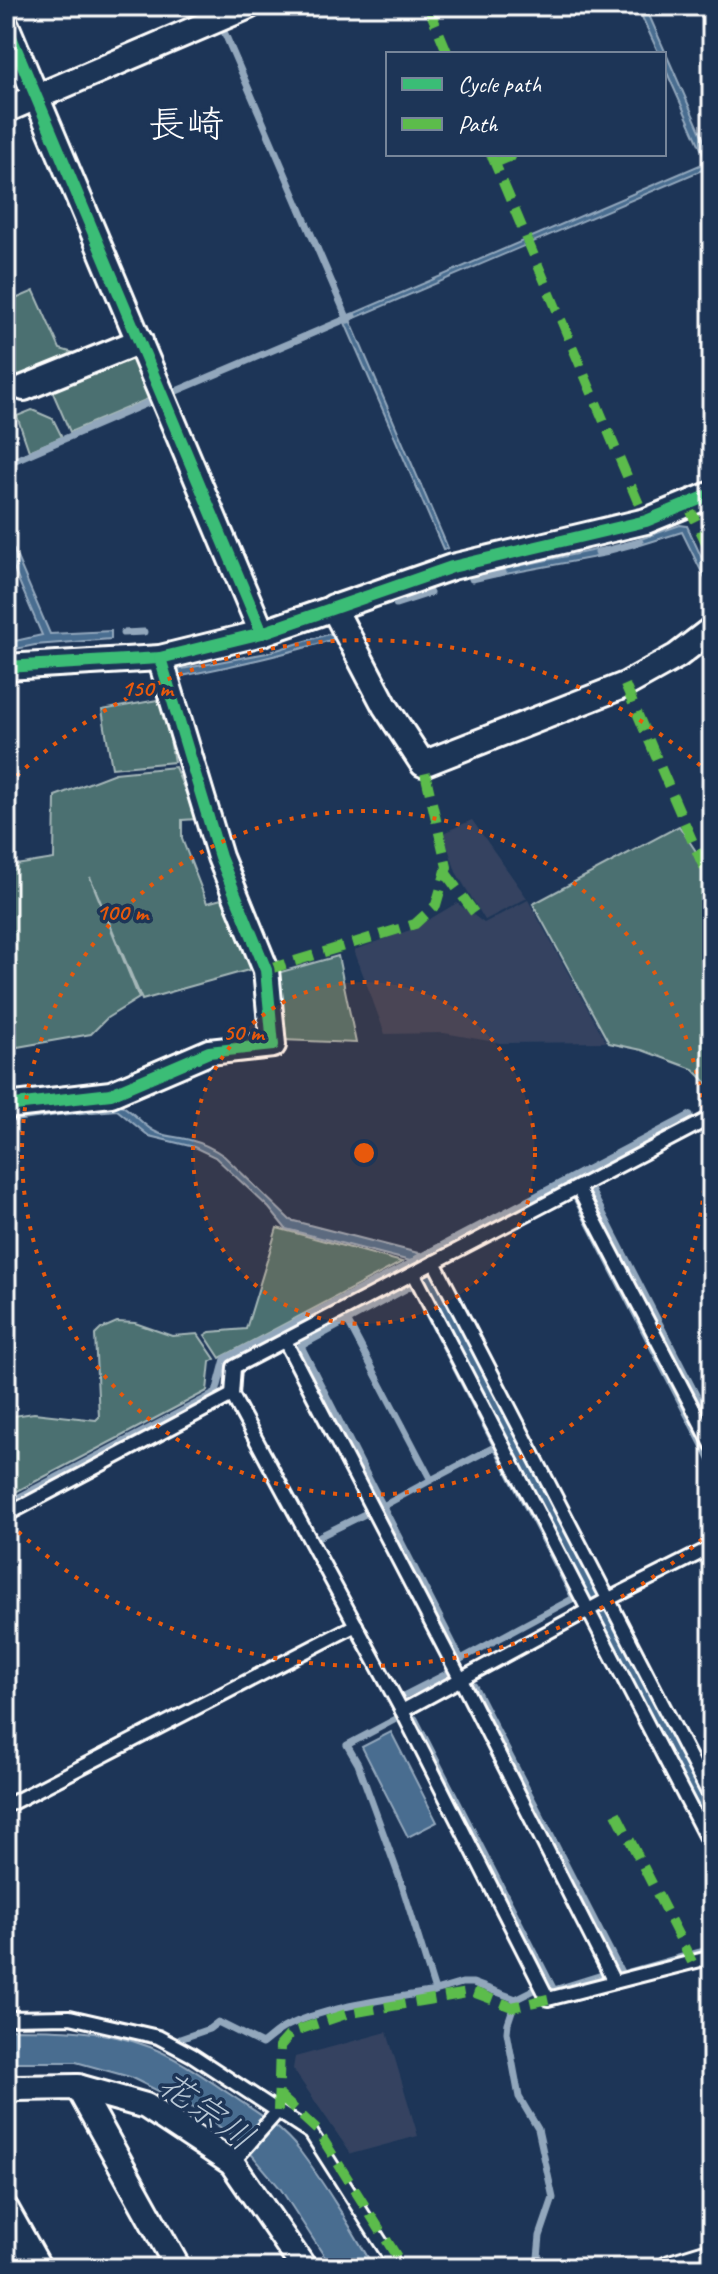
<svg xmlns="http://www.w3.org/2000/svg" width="718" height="2274" font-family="Caveat,'Klee One',sans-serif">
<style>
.built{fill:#344361}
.green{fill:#4b6f71;stroke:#a5b7b8;stroke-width:2}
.water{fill:#496d90;stroke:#92a7bc;stroke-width:2}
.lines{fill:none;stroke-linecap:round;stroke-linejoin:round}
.stream{stroke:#92a7bc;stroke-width:7}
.service-casing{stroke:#fff;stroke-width:18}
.minor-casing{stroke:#fff;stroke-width:30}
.service{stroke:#1d3557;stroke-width:12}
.minor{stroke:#1d3557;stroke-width:24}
.quiet{stroke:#5cbc4b;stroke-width:10;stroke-dasharray:20 10;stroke-linecap:butt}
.cycleway-casing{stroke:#1d3557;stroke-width:17}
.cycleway{stroke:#3abd76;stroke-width:12}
.ring{fill:none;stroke:#e8590c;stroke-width:4;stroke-dasharray:4 8}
.labels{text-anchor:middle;stroke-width:7;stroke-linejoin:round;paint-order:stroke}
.water-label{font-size:36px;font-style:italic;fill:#b6c5d3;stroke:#1d3557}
.quarter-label{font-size:38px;fill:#fff;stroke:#1d3557}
.centre{fill:#e8590c;stroke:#1d3557;stroke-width:4}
.ring-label{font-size:24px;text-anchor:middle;font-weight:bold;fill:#e8590c;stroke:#1d3557;stroke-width:7;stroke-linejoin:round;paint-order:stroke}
</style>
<rect width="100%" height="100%" fill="#1d3557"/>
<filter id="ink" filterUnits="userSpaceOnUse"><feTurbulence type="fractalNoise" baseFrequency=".0125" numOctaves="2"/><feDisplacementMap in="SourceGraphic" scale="16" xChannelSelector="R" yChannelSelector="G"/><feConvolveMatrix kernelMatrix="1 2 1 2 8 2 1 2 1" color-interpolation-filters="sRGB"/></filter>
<g filter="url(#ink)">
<g class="built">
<path d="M472,820L527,898L485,920L456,872L443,833Z"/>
<path d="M528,900L606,1042L500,1043L444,1033L385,1034L354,950L413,929L457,903L484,923Z"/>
<path d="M387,2032L418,2136L351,2154L293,2069L295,2057Z"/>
</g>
<g class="green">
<path d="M100,280L134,340L6,391V303L34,291L60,349L77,354L123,334Z"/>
<path d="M135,351L155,396L70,432L50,386Z"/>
<path d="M32,410L53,419L62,437L29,451L17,416Z"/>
<path d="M163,699L174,762L112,768L102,710Z"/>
<path d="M175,767L197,819L182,820V839L207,903L225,898L252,969L142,1000L90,877L139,998L107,1018L91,1034L6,1049V871L16,865L54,859L55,796L115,773Z"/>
<path d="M679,826L712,875V1088L693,1069L642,1050L609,1043L533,904Z"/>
<path d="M338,956L356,1043L282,1040L274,974Z"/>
<path d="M277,1228L402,1262L220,1358L205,1335L210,1332L246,1329Z"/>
<path d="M117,1322L135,1323L172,1336L198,1334L215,1359L210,1362L207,1391L6,1497V1417L34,1413L96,1420L99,1417L95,1335L101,1329Z"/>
</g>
<g class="water">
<path d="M637,6H645L712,158V173L709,167L350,320L448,548L443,549L343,318L707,162L664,66V54H659Z"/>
<path d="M680,525L687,526L712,580V593L682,532L634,547L632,542Z"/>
<path d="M6,532L50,634L111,631V639L35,645L6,651V643L42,635L6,551Z"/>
<path d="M605,548L607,555L495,576L494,571Z"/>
<path d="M335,632L337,638C284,655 232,666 177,677L176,670L267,653Z"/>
<path d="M117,1103C133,1109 142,1127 158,1133C168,1137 180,1137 190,1140C202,1143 214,1149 224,1156L290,1220L418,1253L427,1260L712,1812V1835L417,1265L414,1262L286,1229L269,1208L215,1157L194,1147L149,1136L117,1110L58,1115L6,1122V1116Z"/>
<path d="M391,1732L437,1822L408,1837L362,1747Z"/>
<path d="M6,2029C55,2029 104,2029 150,2047C177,2058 204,2077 228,2093C253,2110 281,2126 299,2150C327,2187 351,2228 374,2268H332L280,2188L241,2142L193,2108L130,2077L76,2062H6Z"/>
</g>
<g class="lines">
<g class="stream">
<path d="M213,6L348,320"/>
<path d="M167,395L353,316"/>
<path d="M6,464L157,399"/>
<path d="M598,553L640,542"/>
<path d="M472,579L503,572"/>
<path d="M396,604L430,593"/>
<path d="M123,633L144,632"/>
<path d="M591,1190L712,1426"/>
<path d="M576,1198L712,1463"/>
<path d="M416,1259L690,1115"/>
<path d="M413,1285L574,1598L461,1659L301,1346Z"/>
<path d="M347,1320L431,1480L496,1446"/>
<path d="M6,1504L216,1393L225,1359L417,1260"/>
<path d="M383,1506L431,1480"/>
<path d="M320,1536L367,1513"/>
<path d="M474,1686L622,1974L685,1956"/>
<path d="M403,1696L450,1672"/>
<path d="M415,1719L554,1990L602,1975"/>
<path d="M693,1954L712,1949"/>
<path d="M435,1991L462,1983H473L516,1999L534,1990"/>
<path d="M516,1999L508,2023L507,2032L519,2097L538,2129L553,2198L540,2236L537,2268"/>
<path d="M180,2039L209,2029L218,2022L262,2044C270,2038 278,2030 287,2026C327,2006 391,1999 435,1991L401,1882L358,1764L347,1745L396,1719"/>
</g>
<defs>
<g id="service">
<path d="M712,1117L234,1367L232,1395L402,1711L548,1999L712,1957"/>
<path d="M578,1188L712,1445"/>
<path d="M434,1262L712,1800"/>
<path d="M414,1274L712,1849"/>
<path d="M285,1341L461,1680L614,1982"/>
<path d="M6,1515L232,1395"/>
<path d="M402,1711L607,1600L712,1547"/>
<path d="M6,1806L356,1625"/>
<path d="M6,2018L70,2017L158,2037L192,2055L311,2133L397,2268"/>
<path d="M232,2163L278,2111"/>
</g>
<g id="minor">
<path d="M6,25L262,633"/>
<path d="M6,110L249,6"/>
<path d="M24,388L140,341"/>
<path d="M333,607L385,706L423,764L625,685L677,656L712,629"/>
<path d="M6,667L160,658L262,633L452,567L646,521L712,494"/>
<path d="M6,1106L111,1094L209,1052L273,1045L266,970L220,857L160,658"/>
<path d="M78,2087L178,2268"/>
<path d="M6,2093L15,2088L78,2087L146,2106L232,2163L304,2268"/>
<path d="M6,2209L39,2268"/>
<path d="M670,2268L712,2255"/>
</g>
</defs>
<use href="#service" class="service-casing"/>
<use href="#minor" class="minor-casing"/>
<use href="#service" class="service"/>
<use href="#minor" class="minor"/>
<g class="quiet">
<path d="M428,6L448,54"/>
<path d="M491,154L646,521"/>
<path d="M495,163L516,154"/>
<path d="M687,503L712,555"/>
<path d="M625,685L701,861L712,881"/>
<path d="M445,872L476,915"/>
<path d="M266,970L415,924L436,905L447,867L423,764"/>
<path d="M616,1813L692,1962"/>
<path d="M280,2096L317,2130L404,2268"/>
<path d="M278,2111L280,2046L292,2032L346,2014L473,1992L512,2007L548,1999"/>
</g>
<defs>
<g id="cycleway">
<path d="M6,25L262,633"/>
<path d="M6,667L160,658L262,633L452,567L646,521L712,494"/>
<path d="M6,1106L111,1094L209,1052L273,1045L266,970L220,857L160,658"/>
</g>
</defs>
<use href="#cycleway" class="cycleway-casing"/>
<use href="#cycleway" class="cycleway"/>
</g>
</g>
<circle cx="364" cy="1153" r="171" fill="#e8590c" fill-opacity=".12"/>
<g class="ring">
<circle cx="364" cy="1153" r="171"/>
<circle cx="364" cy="1153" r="342"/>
<path d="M711 1531A513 513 0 0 1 8 1522M8 784A513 513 0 0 1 711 775"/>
</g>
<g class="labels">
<g class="water-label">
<text transform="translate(207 2110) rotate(36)" y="13">花宗川</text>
</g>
<g class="quarter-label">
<text x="186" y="137">長崎</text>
</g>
</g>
<circle cx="364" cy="1153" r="12" class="centre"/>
<g class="ring-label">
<text x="147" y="696">150 m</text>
<text x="122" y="920">100 m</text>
<text x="243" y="1040">50 m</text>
</g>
<rect width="718" height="2274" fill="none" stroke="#1d3557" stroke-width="32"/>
<rect x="16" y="16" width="686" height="2242" fill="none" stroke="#fff" stroke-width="3" filter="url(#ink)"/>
<rect x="386" y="52" width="280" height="104" fill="#1d3557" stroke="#77869a" stroke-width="2"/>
<rect x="402" y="78" width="40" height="12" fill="#3abd76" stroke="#77869a" stroke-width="2"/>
<text x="458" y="92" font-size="24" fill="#ffffff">Cycle path</text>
<rect x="402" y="118" width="40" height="12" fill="#5cbc4b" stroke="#77869a" stroke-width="2"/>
<text x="458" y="132" font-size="24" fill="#ffffff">Path</text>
</svg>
